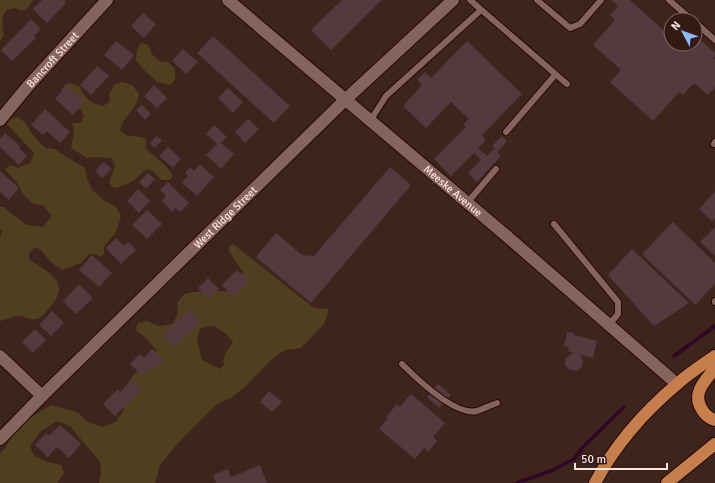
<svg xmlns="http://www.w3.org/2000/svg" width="715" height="483" font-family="Signika,sans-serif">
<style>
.green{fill:#4f3f1f;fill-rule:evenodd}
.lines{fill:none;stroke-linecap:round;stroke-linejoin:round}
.stream{stroke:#2e0725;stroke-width:3.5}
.building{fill:#56383f}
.lane-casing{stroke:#240b07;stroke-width:8}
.street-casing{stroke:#240b07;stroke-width:14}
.secondary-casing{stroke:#240b07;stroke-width:14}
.primary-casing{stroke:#240b07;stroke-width:14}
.lane{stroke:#85645d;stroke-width:6}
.street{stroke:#85645d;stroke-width:12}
.secondary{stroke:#85645d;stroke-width:12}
.primary{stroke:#c57e4c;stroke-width:12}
.labels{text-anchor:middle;stroke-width:3;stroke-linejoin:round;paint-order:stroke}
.street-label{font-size:11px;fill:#f9e5e1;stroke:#341914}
</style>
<rect width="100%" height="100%" fill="#3f231d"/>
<g class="green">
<path d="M0,0H33L29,7L22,11L15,8L6,10C1,19 2,25 4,35L0,41Z"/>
<path d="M141,43L148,45L152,54L159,61L168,62L175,69V80L170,85L157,82L144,70L136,60L137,50Z"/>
<path d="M122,82L132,85L139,94C138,109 123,115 120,130L126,135L146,138V149L166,166L173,176L170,180H161L153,171L146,169C135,180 129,185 114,188L109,183L115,166L111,158L95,157L87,158L71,148L74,131L72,123H81L84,116L81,110L63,97L61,90L65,85L70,83L79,86C85,97 90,104 103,106L110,102L109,94L114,85Z"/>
<path d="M17,117L25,122L32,134L45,148L54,149L85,168L87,179L93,191L105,201L116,207L121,216L116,232L104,247V254L101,257L96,254H89L81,263L62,270L52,263L39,248H34L29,253V259C44,270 70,280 54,302C50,307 45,315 39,318C30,322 24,315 18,316C12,316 6,320 0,321V237L2,231L0,229V207H4L13,215L27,225L43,227L52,216L44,206L32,203L23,194L18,184L5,169L10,165L18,168L30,163L34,153L7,124L12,118Z"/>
<path d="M233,244L314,308L329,309L324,324L301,348L285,350L272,359L245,387L231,398L217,404L178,443L160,465L155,483H99L101,472L100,462L70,426L57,421L41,431L30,446L34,456L48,462L61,465L64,473L57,483H0V453C9,446 8,440 14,433C25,420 38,412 52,405L77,412L88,422L102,427L116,422L124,409L125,388L134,374L152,359L156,350L145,337L135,330L138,323L147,321L159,326L173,324L178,312L177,303L184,294L193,292L227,291L239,280L243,272L229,251V247ZM214,326L226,334L233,342L226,352L223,360L224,365L220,369L202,360L197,338L201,328Z"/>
</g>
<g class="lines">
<g class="stream">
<path d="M674,356L715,326"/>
<path d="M517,483L553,470L574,459L584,446L624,407"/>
</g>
</g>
<g class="building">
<path d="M42,0H66L64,1L66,3L47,23L33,9Z"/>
<path d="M342,0H382L331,50L311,30Z"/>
<path d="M611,0H630L671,37V44H695V35L715,53V56L713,58L715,60V87L708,95L694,83L683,95L679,92L653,121L610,82L621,70L593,45L615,20L610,15L618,6Z"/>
<path d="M143,13L156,24L144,38L131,26Z"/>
<path d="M31,19L41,29L34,36L36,38L12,61L1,50Z"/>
<path d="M213,36L290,106L274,123L197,53Z"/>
<path d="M116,41L134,55L122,70L104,55Z"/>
<path d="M467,41L522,94L482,135L486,140L478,148L487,156L495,148L492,146L502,136L507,141L497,152L501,156L477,182L468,173L481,160L474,153L451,176L434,159L466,127L463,124L469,119L451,102L426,128L403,106L422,85L417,80L425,72L431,78Z"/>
<path d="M183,49L198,62L186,74L172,61Z"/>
<path d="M97,66L109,76L91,95L80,85Z"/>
<path d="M67,85L85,101L73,115L55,99Z"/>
<path d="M154,85L167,98L157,108L144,96Z"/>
<path d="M228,88L243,102L233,113L218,98Z"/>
<path d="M142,105L151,114L145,120L136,110Z"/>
<path d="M45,109L70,132L60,143L47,131L43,135L31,125Z"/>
<path d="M248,119L259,129L245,143L235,132Z"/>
<path d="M214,125L227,137L221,143L234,154L221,169L206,155L217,144L206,134Z"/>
<path d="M5,133L20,146L19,148L27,156L19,165L0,147V139Z"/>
<path d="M157,136L162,141L154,148L150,143Z"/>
<path d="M168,147L181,159L173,168L159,156Z"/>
<path d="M104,162L112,169L102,178L95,171Z"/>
<path d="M200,164L214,177L197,196L182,183L188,176L185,173L190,167L194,171Z"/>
<path d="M390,167L411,185L311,303L256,257L276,233L302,255L314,256Z"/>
<path d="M0,171L19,188L9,200L0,192Z"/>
<path d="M148,173L155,179L146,189L139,182Z"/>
<path d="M168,182L189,203L180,212L176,208L172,212L162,201L166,196L160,190Z"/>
<path d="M138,189L150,201L139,213L127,201Z"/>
<path d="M715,191V218L712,221L699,209Z"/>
<path d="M147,210L162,224L147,239L132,225Z"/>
<path d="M673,222L715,263V284L695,305L642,254Z"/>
<path d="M715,227V256L700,242Z"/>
<path d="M116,238L124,246L128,242L136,250L121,264L106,248Z"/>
<path d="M632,249L689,303L654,326L608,275Z"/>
<path d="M92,255L112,273L99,287L79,270Z"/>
<path d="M237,270L249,282L233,297L222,285Z"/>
<path d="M208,278L219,289L209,299L198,288Z"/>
<path d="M79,284L93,298L76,314L63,301Z"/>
<path d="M190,309L201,321L174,347L162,336Z"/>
<path d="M52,311L64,323L51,336L39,325Z"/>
<path d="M35,329L46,340L33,353L22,342Z"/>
<path d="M567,332L574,333V335L597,341L593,358L579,354L581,356L583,362L582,367L577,371L568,369L565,364L566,358L573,353L568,351L569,347L564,346Z"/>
<path d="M152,349L164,360L155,369L152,367L143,376L130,364L140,354L144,358Z"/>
<path d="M133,380L142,389L115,416L103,404L118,389L120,392Z"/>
<path d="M438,384L451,395L439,408L427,397Z"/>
<path d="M269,391L282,402L272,412L260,402Z"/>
<path d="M411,394L445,423L433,437L437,441L428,452L424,448L415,459L379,429L388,418L386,417L397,404L400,407Z"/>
<path d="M60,425L81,444L69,458L57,447L48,457L35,445L46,433L49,436Z"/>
<path d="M260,465L267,483H216L213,475L228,469L231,477Z"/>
</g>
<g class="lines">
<defs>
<g id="lane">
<path d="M470,0L567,84"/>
<path d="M537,0L570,28L580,24L601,0"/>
<path d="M669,0L692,20"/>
<path d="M695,22L715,40"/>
<path d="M370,121L386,96L481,10"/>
<path d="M506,132L555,75"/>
<path d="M714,144L715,142"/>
<path d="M467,203L496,169"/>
<path d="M554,224L618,302V314L609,325"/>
<path d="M715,301V302"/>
<path d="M402,364C417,379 455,416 477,411C483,409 491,405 497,403"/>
</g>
<g id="street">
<path id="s1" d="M0,120L28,86L107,0"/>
<path d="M0,356L42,396"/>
</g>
<g id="secondary">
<path id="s2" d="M228,0L509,238L677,384"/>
<path id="s3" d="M0,439L42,396L345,100L453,0"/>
</g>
<g id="primary">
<path d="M715,368C706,380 692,392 701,408C704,414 708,418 715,420"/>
<path d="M595,483C615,445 643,413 676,385C688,374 702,365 715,356"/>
<path d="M667,483L715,444"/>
</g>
</defs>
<use href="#lane" class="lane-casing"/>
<use href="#street" class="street-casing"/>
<use href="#secondary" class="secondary-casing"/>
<use href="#primary" class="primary-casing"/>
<use href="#lane" class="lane"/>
<use href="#street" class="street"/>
<use href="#secondary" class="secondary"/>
<use href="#primary" class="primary"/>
</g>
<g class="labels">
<g class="street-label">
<text dy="4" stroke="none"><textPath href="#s1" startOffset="80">Bancroft Street</textPath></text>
<text dy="4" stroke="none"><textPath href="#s2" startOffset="295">Meeske Avenue</textPath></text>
<text dy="4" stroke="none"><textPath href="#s3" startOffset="316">West Ridge Street</textPath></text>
</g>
</g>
<g transform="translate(683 32) rotate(311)"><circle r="19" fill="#341914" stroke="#836b66"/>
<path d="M0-3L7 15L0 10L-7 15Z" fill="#8eb9fd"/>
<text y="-6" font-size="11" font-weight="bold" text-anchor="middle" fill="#f9e5e1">N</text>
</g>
<path d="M575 463v6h92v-6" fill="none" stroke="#f9e5e1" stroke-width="2"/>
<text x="581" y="463" font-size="12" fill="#f9e5e1" stroke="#341914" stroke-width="3" paint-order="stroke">50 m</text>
</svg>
